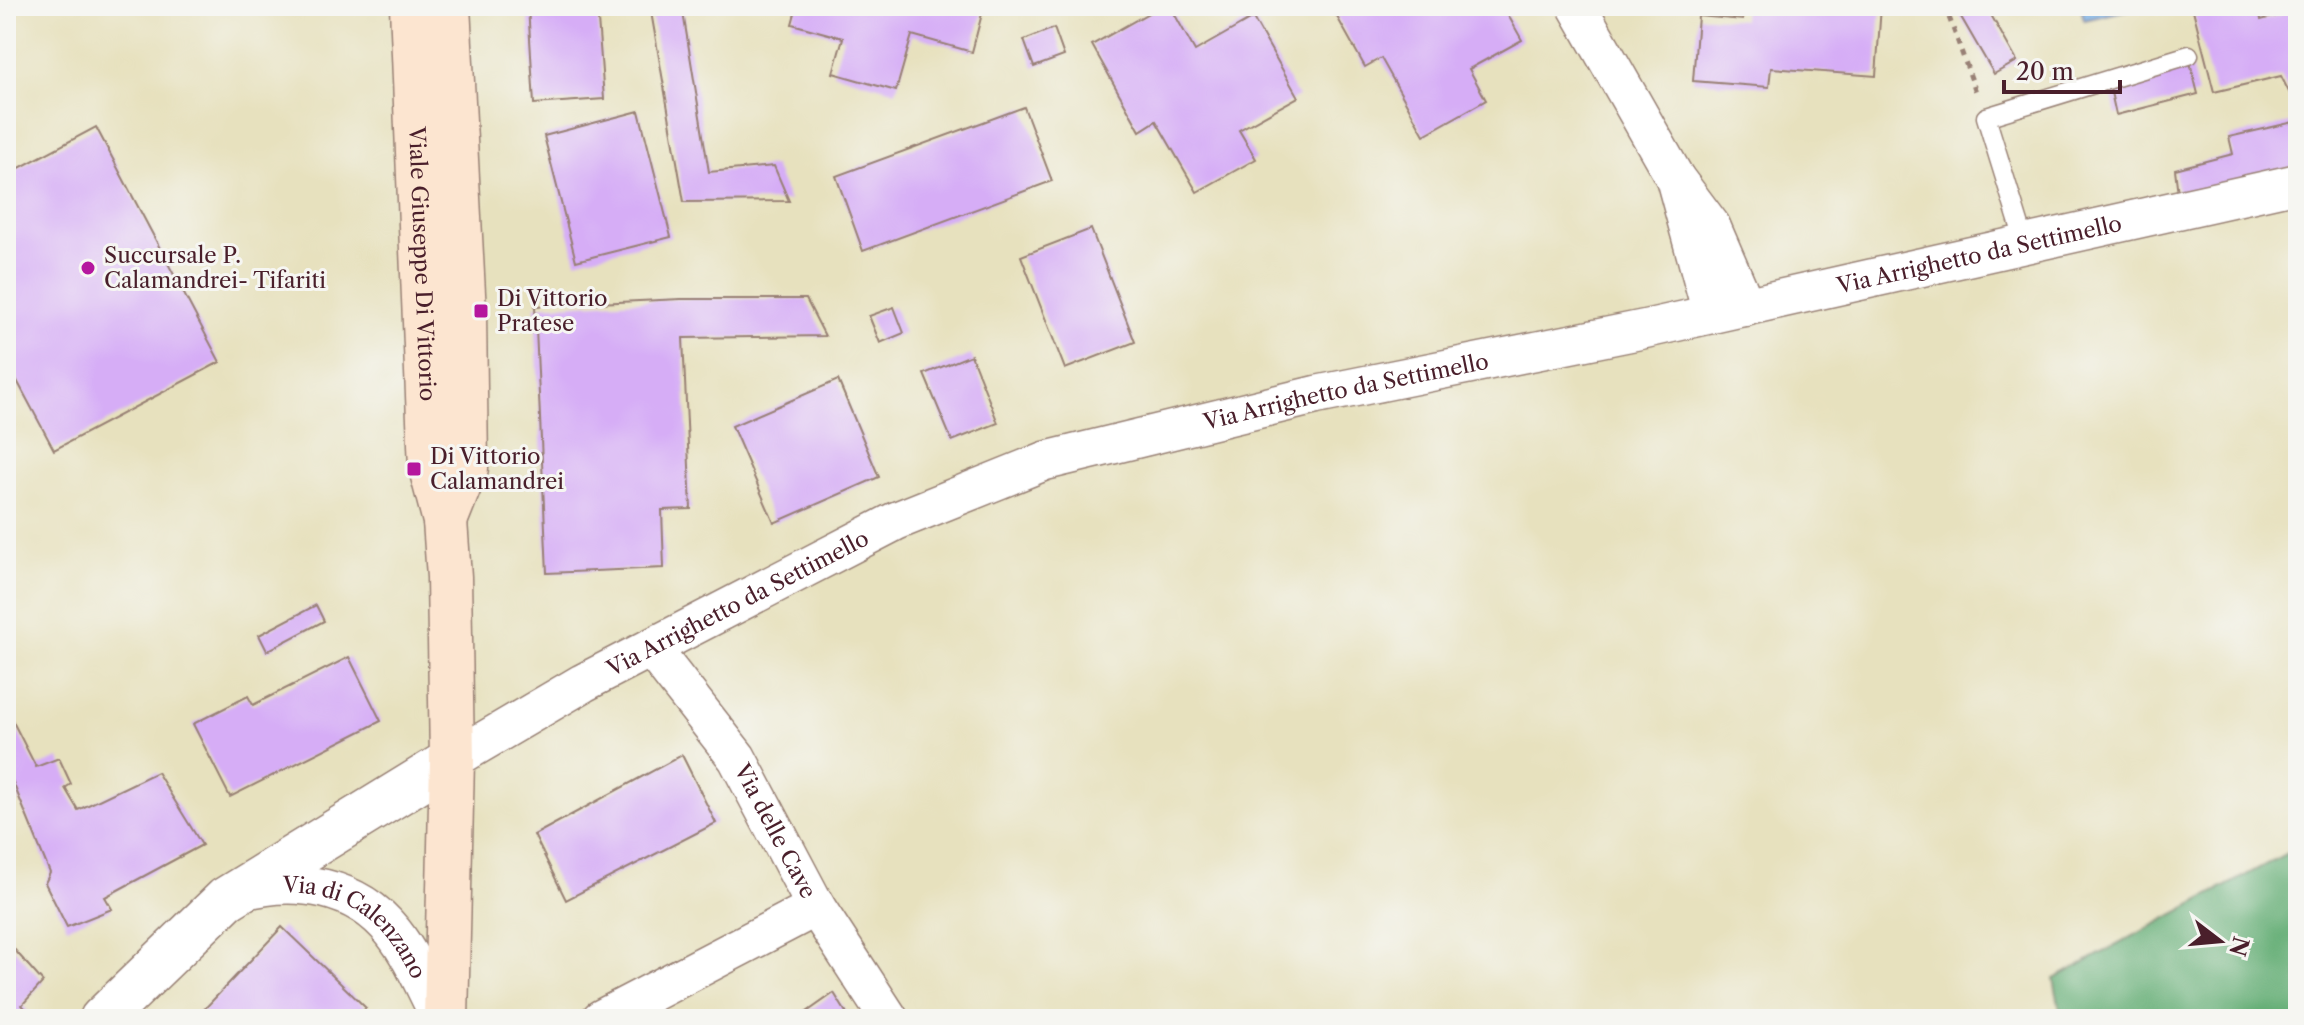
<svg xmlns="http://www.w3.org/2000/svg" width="2304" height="1025" font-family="'Libre Caslon Text',serif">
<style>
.forest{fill:#66af77;stroke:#586751;stroke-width:2}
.water{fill:#74ade4;stroke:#5f6688;stroke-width:2}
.building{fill:#d6adf6}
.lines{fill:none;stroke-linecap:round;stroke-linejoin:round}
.service-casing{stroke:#988074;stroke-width:21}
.minor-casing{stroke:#988074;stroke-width:41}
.tertiary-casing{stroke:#988074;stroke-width:47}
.secondary-casing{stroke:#988074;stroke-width:47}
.path{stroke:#988074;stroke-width:5;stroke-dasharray:6 6;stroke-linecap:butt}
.service{stroke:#fff;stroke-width:18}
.minor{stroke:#fff;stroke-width:38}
.tertiary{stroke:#fff;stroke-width:44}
.secondary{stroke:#fce5d0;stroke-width:44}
.poi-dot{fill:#b5179e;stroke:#f6f6f2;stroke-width:3}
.labels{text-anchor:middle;stroke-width:6;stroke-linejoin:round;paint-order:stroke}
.poi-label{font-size:22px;fill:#4a1f2b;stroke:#f6f6f2;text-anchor:start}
.street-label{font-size:22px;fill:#4a1f2b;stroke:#f6f6f2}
</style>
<rect width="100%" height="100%" fill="#f6f6f2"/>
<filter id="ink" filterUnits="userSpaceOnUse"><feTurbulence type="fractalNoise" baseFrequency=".0125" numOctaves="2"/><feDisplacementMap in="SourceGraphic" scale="16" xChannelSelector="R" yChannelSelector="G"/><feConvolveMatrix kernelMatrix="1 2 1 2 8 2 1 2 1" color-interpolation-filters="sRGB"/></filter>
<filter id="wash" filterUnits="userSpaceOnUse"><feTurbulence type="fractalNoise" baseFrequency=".006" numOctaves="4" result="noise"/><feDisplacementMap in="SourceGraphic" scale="32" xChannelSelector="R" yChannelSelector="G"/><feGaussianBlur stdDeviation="1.8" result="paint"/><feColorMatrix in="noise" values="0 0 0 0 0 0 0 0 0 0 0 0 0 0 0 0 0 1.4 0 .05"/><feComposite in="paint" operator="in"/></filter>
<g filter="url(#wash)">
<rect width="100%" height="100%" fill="#e7e1be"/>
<path class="forest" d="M2298,847V1019H2062L2054,979Z"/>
<path class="water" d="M2081,6H2144L2084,20Z"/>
<g id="blocks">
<g class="building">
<path d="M528,6H597L604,99L534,104Z"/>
<path d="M650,6H682L709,172L774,166L789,201L684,202Z"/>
<path d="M797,6H984L972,52L912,35L896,91L833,73L843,38L792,24Z"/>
<path d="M1161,6H1170L1195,51L1253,18L1298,97L1239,130L1256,159L1197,192L1156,121L1140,131L1092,45Z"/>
<path d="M1331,6H1503L1522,40L1469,69L1486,100L1424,135L1381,58L1365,67Z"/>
<path d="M1744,6H1881L1876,76L1771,68L1769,87L1693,81L1698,16L1743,20Z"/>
<path d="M1964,6H1986L2017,61L1994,74L1957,10Z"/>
<path d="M2192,6H2259L2261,20L2298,10V110L2281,76L2214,92Z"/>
<path d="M1054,28L1064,56L1034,67L1024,40Z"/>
<path d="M2190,62L2198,94L2116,115L2109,83Z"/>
<path d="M1024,107L1052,181L863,251L836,176Z"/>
<path d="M639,111L671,237L576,261L544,136Z"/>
<path d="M2298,121V166L2178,194L2175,169L2233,154L2229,137Z"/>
<path d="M96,127L220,362L54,450L6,360V175Z"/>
<path d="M1091,229L1135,342L1065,369L1021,256Z"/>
<path d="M681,299H806L825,336L683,338L691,509L662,510L664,568L547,573L535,306Z"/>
<path d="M894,307L904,333L880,343L869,316Z"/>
<path d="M971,355L998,423L952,441L924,374Z"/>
<path d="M838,380L879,477L774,523L732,426Z"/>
<path d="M316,605L324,621L267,651L259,635Z"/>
<path d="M349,657L381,721L230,797L193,724L248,696L253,705Z"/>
<path d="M6,708L36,767L59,758L71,784L65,788L78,810L157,772L202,845L105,897L112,909L67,927L45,883L50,873L12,780L6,783Z"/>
<path d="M682,755L716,823L566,900L534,835Z"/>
<path d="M282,927L366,1008L355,1019H195Z"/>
<path d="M6,940L43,982L22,1005L35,1019H6Z"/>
<path d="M834,993L850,1019H797Z"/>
</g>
</g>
</g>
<g filter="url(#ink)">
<use href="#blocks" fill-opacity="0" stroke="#988074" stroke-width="2"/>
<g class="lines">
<defs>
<path id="service" d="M2026,246L1986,117L2189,55"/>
<g id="minor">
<path d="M1577,6L1675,178"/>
<path d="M1712,314L1675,178L1711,226L1746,307"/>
<path id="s1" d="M651,648L737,758L816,907L889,1019"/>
<path id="s2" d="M452,760L583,683L896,521L1045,461L1316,395L1645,329L2298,183"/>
<path id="s3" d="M242,891C296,876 357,886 393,932C413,957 426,991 441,1019"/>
<path d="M601,1019L816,907"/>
</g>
<path id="tertiary" d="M102,1019L226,899L452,760"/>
<g id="secondary">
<path id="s4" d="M412,6L431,468L445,521L449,577L452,760L446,1019"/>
<path d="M445,521L466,468L464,313L448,6"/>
</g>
</defs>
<use href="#service" class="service-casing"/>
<use href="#minor" class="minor-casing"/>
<use href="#tertiary" class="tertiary-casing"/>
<use href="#secondary" class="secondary-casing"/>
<path class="path" d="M1945,6L1976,92"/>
<use href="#service" class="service"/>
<use href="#minor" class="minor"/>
<use href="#tertiary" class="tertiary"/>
<use href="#secondary" class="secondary"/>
</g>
</g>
<g class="poi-dot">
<circle cx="88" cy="268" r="8"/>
<rect x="473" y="303" width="16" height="16" rx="4"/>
<rect x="406" y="461" width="16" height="16" rx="4"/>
</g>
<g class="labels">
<g class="poi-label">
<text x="104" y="263">Succursale P.<tspan x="104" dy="25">Calamandrei- Tifariti</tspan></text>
<text x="497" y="306">Di Vittorio<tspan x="497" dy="25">Pratese</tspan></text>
<text x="430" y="464">Di Vittorio<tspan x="430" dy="25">Calamandrei</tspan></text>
</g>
<g class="street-label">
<text dy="8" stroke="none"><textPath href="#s2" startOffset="1622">Via Arrighetto da Settimello</textPath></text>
<text dy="8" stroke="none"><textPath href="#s4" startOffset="258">Viale Giuseppe Di Vittorio</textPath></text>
<text dy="8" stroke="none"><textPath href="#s2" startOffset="974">Via Arrighetto da Settimello</textPath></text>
<text dy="8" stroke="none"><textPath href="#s2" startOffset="326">Via Arrighetto da Settimello</textPath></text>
<text dy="8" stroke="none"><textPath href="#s1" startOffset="222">Via delle Cave</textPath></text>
<text dy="8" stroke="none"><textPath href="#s3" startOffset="130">Via di Calenzano</textPath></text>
</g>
</g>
<rect width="2304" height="1025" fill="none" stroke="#f6f6f2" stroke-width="32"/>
<g transform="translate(2220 941) rotate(106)" stroke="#f6f6f2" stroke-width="6" paint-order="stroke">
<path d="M0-6L14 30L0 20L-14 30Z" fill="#4a1f2b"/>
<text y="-12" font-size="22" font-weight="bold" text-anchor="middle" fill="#4a1f2b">N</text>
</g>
<path d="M2004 80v12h116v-12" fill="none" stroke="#4a1f2b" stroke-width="4"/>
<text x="2016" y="80" font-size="24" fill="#4a1f2b" stroke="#f6f6f2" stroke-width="6" paint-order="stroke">20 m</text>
</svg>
